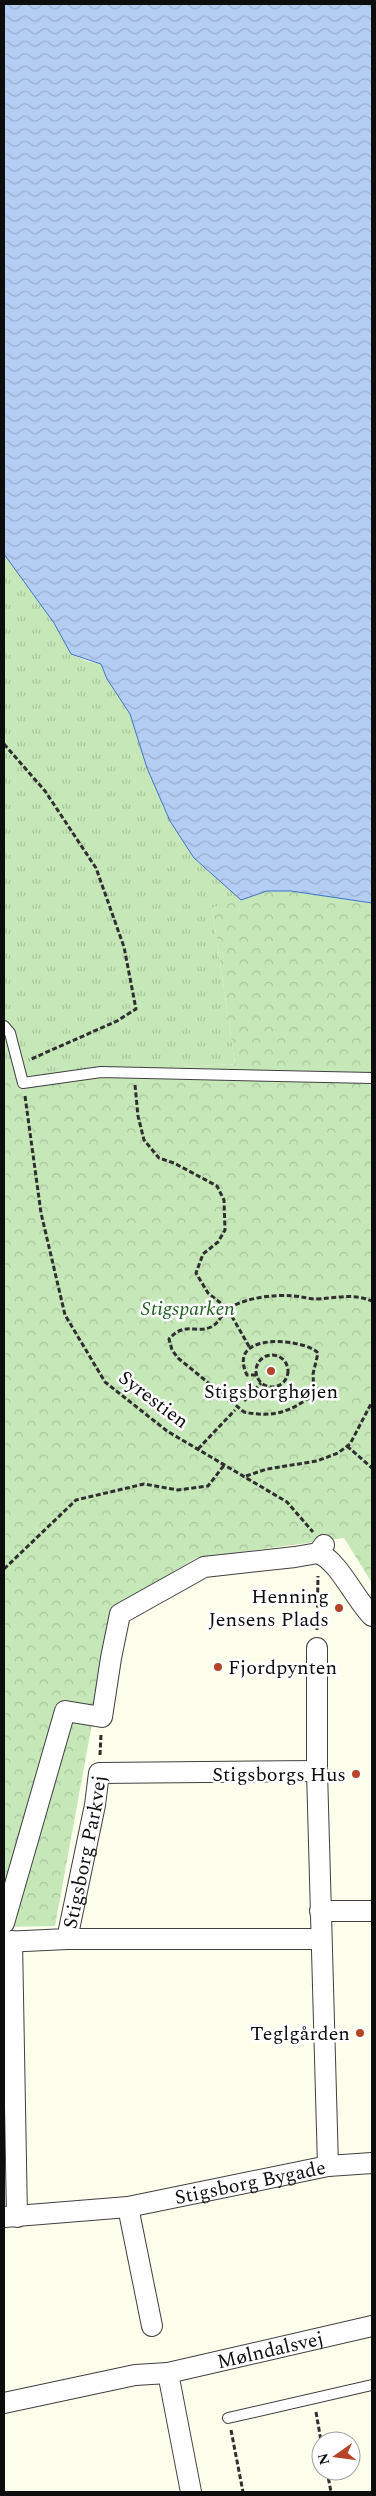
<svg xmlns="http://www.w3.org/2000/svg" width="376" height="2496" font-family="Spectral,serif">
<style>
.grass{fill:url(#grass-tufts)}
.park{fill:url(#park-crowns)}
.water{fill:url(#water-waves);stroke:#3e72c8}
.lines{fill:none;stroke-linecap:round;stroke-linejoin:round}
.lane-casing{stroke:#404040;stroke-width:12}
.street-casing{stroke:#404040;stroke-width:22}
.path{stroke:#2f2f2f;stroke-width:3;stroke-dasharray:5 2.5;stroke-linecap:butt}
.lane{stroke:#fff;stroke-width:10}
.street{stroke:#fff;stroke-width:20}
.poi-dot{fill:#b7432a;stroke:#fff;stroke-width:2}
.labels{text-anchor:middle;stroke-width:5;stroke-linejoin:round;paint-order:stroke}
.park-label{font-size:20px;font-style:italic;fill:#206121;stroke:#fff}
.poi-label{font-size:20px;fill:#0d0d0d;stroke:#fff;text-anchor:end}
.street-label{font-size:20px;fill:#0d0d0d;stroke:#fff}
</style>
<defs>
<pattern id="grass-tufts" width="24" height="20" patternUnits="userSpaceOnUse" patternTransform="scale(1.25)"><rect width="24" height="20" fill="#c6e7b8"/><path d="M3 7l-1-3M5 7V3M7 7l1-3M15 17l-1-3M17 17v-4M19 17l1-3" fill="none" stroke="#a9c59d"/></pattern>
<pattern id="park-crowns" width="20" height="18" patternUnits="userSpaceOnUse" patternTransform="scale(1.25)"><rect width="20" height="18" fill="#c6e7b8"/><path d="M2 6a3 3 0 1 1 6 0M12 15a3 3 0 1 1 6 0" fill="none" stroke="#a9c59d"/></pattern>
<pattern id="water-waves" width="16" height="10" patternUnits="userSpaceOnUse" patternTransform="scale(1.25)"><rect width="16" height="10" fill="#b4cdf3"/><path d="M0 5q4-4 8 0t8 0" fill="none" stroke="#9aafcf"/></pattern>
</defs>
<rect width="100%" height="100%" fill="#fefeed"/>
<path class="grass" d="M4,554L54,623L71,654L87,661L101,664L107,679L130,714L147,768L170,821L194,858L241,900L212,908L235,1064L4,1077Z"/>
<path class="park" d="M267,891H292L372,903V1583L344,1538L196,1558L113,1609L55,1926L4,1927V1077L235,1064L212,908Z"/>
<path class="water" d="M4,4H372V903L291,891H267L241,900L194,858L170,821L147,768L130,714L107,679L101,664L71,654L54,623L4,554Z"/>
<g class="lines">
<defs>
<g id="lane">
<path d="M4,1026L10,1033L23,1083L101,1072L372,1078"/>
<path d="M228,2418L372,2385"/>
</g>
<g id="street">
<path d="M318,1553C338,1560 355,1599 372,1616"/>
<path d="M317,1648V1771L328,2166"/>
<path d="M320,1911H372"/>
<path d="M4,1923L65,1711L102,1717L111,1658L120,1614L204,1567L295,1557L318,1553L324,1545"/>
<path d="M67,1939H321"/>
<path d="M12,1941L17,2217"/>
<path id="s1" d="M4,1942L67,1939L95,1805L99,1773L317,1771"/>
<path d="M128,2207L152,2326"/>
<path id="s2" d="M4,2217L128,2207L328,2166L372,2163"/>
<path d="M4,2403L135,2375L168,2373"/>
<path id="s3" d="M191,2492L168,2373L372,2326"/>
</g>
</defs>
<use href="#lane" class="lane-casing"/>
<use href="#street" class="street-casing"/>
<g class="path">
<path d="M4,744L45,791L96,868L124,947L136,1009L117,1021L29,1060"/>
<path d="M135,1085L138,1116L144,1140L159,1158L174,1163L217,1186L224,1200L225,1230L218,1242L203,1254L196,1273L208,1293L227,1308L250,1348"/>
<path d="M25,1096L41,1213L65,1315L105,1382L167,1431L287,1502L313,1532"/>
<circle cx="272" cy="1371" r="16"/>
<path d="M256,1375H247C225,1330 307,1339 318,1353L313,1374L314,1394C291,1412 273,1418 244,1412L178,1358L172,1350L169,1339C185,1321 195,1334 211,1327C220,1323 222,1312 229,1308C246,1298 273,1294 293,1296C301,1296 308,1299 316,1299C336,1298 353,1293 372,1301"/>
<path d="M244,1401L261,1383"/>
<path d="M347,1446L372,1468"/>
<path d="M198,1449L235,1410"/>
<path d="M246,1476L267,1469L317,1461L338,1453L350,1444L372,1402"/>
<path d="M4,1569L76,1500L144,1484L178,1490L208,1486L225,1464"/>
<path d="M317,1630L318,1576"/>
<path d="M100,1755L101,1734"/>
<path d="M316,2412L321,2441"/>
<path d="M231,2430L243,2492"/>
<path d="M327,2471L331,2492"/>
</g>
<use href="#lane" class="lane"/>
<use href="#street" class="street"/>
</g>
<g class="poi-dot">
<circle cx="271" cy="1371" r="5"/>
<circle cx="339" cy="1608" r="5"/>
<circle cx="218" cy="1667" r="5"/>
<circle cx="356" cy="1774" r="5"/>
<circle cx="360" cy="2033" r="5"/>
</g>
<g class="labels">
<g class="park-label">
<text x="188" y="1315">Stigsparken</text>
</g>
<g class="poi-label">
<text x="271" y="1398" text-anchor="middle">Stigsborghøjen</text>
<text x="329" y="1603">Henning<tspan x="329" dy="23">Jensens Plads</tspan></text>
<text x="228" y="1674" text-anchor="start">Fjordpynten</text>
<text x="346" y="1781">Stigsborgs Hus</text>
<text x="350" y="2040">Teglgården</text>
</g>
<g class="street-label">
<text transform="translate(154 1399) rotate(37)" y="7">Syrestien</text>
<text dy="7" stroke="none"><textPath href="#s1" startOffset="152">Stigsborg Parkvej</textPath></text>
<text dy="7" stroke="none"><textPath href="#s2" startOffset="249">Stigsborg Bygade</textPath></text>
<text dy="7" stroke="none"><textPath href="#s3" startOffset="226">Mølndalsvej</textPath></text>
</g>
</g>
<rect width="376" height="2496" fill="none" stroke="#0d0d0d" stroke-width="10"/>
<g transform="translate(336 2456) rotate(256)"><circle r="24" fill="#ffffff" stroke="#9e9e9e"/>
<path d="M0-4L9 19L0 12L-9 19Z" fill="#b7432a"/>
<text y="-8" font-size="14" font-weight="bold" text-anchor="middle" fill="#0d0d0d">N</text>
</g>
</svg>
